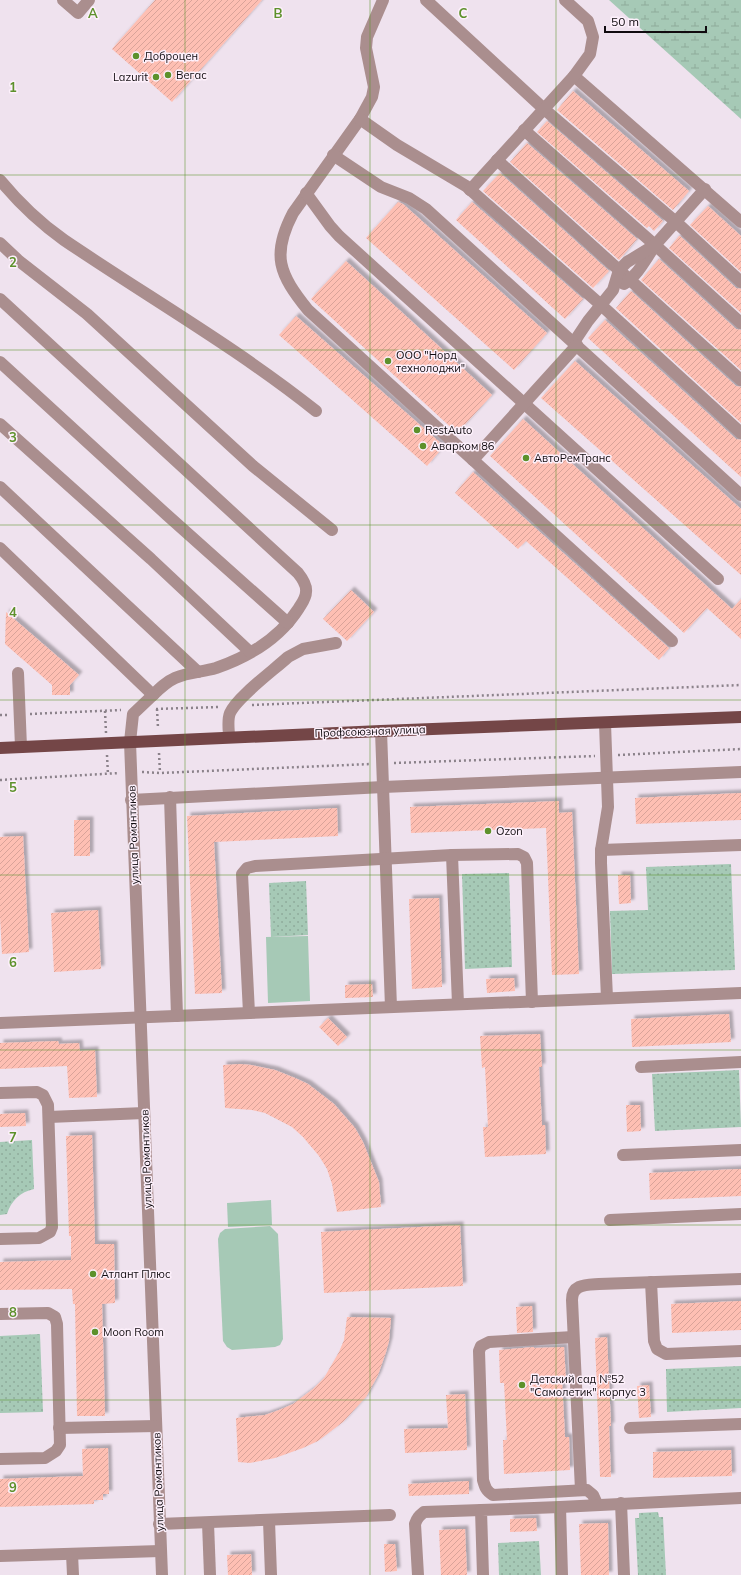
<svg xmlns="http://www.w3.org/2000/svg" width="741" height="1575" font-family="Mulish,sans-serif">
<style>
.wetland{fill:url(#wetland-marsh)}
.park{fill:url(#park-dots)}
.pitch{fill:#a6c9b6}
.building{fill:url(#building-hatch);filter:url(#shadow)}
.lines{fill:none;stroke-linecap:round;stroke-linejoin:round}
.path{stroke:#8b828a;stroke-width:2.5;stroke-dasharray:2 3;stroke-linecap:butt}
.minor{stroke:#aa8e8e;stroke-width:12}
.major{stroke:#744647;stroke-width:12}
.grid{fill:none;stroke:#5d912b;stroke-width:1;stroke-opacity:0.55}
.poi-dot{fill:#5d912b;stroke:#fdf0fb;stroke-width:1.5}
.labels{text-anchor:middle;stroke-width:3;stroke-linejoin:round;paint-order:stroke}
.poi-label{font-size:11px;fill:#100b0f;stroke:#fdf0fb;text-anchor:start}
.street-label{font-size:11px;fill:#100b0f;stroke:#fdf0fb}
.grid-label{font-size:13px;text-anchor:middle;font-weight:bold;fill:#5d912b;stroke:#fdf0fb;stroke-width:3;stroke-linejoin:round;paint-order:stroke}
</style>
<defs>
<pattern id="wetland-marsh" width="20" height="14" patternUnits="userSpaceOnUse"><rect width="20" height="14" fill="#a6c9b6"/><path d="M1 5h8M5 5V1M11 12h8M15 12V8" fill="none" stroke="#8eab9b"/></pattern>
<pattern id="park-dots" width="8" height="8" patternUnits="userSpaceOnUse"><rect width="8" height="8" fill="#a6c9b6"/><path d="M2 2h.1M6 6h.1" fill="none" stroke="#8eab9b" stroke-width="1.8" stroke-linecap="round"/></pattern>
<pattern id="building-hatch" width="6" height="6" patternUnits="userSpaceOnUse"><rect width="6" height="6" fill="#febfb3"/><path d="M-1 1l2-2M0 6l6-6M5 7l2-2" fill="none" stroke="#d9a399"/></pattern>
<filter id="shadow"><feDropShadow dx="3.5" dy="-3.5" stdDeviation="1" flood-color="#0004"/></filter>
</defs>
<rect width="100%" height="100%" fill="#efe2ee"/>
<path class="wetland" d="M609,0H741V119Z"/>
<g class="park">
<path d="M731,864L735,970L612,974L610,911L648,910L646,867Z"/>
<path d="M509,873L512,967L465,969L462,874Z"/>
<path d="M306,881L308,935L271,937L269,883Z"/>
<path d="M739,1070L741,1127L655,1131L652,1074Z"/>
<path d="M32,1140L34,1189C20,1192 11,1201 7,1214L0,1215V1142Z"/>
<path d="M40,1334L43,1412L0,1413V1336Z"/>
<path d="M741,1366V1408L667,1412L666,1369Z"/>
<path d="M658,1512L659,1517H663L666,1575H638L635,1518H639V1513Z"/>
<path d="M539,1541L541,1575H499L498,1543Z"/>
</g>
<g class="pitch">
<path d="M308,936L310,1001L268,1003L266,937Z"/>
<path d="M271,1200L272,1225L228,1227L227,1203Z"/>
<path d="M270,1226L278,1234L283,1339L280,1345L275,1347L232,1350L227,1347L223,1341L218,1239L220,1233L225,1229Z"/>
</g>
<g class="building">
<path d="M155,0H262L172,102L112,49Z"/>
<path d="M573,91L689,191L673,210L557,110Z"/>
<path d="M547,121L663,221L654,231L649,226L647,228L537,132Z"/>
<path d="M527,143L637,239L619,260L510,162Z"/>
<path d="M500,173L609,271L593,288L483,191Z"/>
<path d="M398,202L403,204L547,333L514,370L366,238Z"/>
<path d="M472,202L583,299L565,319L456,220Z"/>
<path d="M708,206L741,236V272L690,225Z"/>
<path d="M679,236H680L736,288L741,289V313L669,248Z"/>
<path d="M659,259L736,329L741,330V370L641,280Z"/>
<path d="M346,261L492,395L457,433L311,299Z"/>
<path d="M631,291L736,386L741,387V423L616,308Z"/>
<path d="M296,316L444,446L427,466L279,335Z"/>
<path d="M605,320L736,439L741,440V477L588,338Z"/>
<path d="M575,361L741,509V575L541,398Z"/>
<path d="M523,419L732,609L741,599V639L707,608L684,633L490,456Z"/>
<path d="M473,472L669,648L659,660L526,541L518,549L455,493Z"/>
<path d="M351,590L374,612L347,641L323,619Z"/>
<path d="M6,612L79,675L70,685V695H52V685L5,644Z"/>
<path d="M741,793V820L636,824L635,798Z"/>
<path d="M559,801V813L572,812L579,974L552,975L546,828L411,833L410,807Z"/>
<path d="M337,808L338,836L214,842L222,993L195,994L187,816Z"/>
<rect x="74" y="820" width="16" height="36"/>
<path d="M23,836L29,952L2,954L0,917V837Z"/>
<path d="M618,875H630L631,903L619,904Z"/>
<path d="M439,898L442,987L412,989L409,899Z"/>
<path d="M98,910L101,969L54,972L51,913Z"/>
<path d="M514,978L515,991L487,993L486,979Z"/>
<path d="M372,984L373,997L345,998V985Z"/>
<path d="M729,1014L731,1042L632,1047L631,1019Z"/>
<path d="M328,1018L347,1037L338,1046L319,1027Z"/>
<path d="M540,1034L542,1067H539L542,1125H545L546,1154L485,1157L483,1127H488L485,1067L482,1068L480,1036Z"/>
<path d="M58,1041L59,1044L79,1043L80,1051L95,1050L97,1097L69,1098L67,1066L0,1069V1043Z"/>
<path d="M240,1064L251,1065L275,1070L295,1078L308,1084L334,1104L355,1128L363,1142L379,1182L381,1207L337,1212L332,1184L327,1169L319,1156L303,1137L292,1127L265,1113L252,1110L225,1108L223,1065Z"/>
<path d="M626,1105H640L641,1131L627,1132Z"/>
<path d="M25,1113L26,1126L0,1127V1114Z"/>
<path d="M92,1135L95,1244H114L115,1303L102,1304L105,1416H77L75,1304H73L72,1289L0,1290V1262L71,1260V1236H69L66,1136Z"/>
<path d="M741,1169V1196L650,1200L649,1173Z"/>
<path d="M460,1225L463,1286L324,1293L321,1232Z"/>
<path d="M741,1301V1330L672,1333L671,1304Z"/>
<path d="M532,1306L533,1332L517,1333L516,1307Z"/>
<path d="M347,1317L391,1318L389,1341L386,1352L378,1375L366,1397L343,1422L318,1441L303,1448L275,1458L250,1463L238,1462L236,1418L265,1415L279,1410L293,1404L313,1389L324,1378L339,1352L344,1340Z"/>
<path d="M607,1337L611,1426H609L611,1477H600L595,1338Z"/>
<path d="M534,1347V1348L564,1347L566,1380H562L565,1437H569L570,1470L504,1474L503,1440H507L504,1383H500L499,1350Z"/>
<path d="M649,1385L651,1417L639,1418L637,1386Z"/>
<path d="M465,1394L467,1450L405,1453L404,1429L448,1428L446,1395Z"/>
<path d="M108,1448L109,1494H103V1500H94V1504L0,1507V1479L83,1476L82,1449Z"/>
<path d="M731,1450L732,1476L653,1478V1452Z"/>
<path d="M469,1481V1494L409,1496L408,1484Z"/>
<path d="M536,1518L537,1531L510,1532V1519Z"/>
<path d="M608,1523L609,1575H581L579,1524Z"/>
<path d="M465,1529L467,1575H441L439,1530Z"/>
<path d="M384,1544H395L397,1571L385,1572Z"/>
<path d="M251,1554L252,1575H228L227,1555Z"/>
</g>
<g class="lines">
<g class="path">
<path d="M252,705L741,685"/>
<path d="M156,709L219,707"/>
<path d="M157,709L158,728"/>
<path d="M105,711L106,733"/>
<path d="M30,714L121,710"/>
<path d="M0,715H7"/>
<path d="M159,753L160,773"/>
<path d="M107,755L108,775"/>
<path d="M618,755L741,749"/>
<path d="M394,763L595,756"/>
<path d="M142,772L160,773L371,764"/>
<path d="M0,780L119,773"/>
</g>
<g class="minor">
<path d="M63,0L78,13L89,0"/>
<path d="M383,0L367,37L366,48L374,87L372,97L360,119L293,213C271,255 279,274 308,310L672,641"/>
<path d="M426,0L544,109L676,222L741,282"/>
<path d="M574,76L741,222"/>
<path d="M360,119L397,145L466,186L601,305L741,433"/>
<path d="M524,130L655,245L741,323"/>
<path d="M333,155L381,187L409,198L426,209L741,495"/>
<path d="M497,160L741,380"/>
<path d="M0,180C19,203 40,223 64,240C148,297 237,348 316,411"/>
<path d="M470,190L574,76L590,54L593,37L588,21L565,0"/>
<path d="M306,193L330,226L339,236L718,579"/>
<path d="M0,243L19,261L87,314L253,466L332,530"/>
<path d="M624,284C638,275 645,260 654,247"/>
<path d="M0,299L298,573C302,578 307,585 306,592C306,598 302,603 299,608C280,638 248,657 216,668C203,672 188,672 175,678C166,682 160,688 153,695L0,548"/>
<path d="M574,342L588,321L613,290L619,270L627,262L655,245L705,189"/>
<path d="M0,362L167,515L288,623"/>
<path d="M0,424L151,559L250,652"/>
<path d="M473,460L577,345"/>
<path d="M0,487L198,672"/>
<path d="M18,673L21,747"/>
<path d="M153,695L133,714L130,742L162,1575"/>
<path d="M605,723L608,807L601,850V863L607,998"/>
<path d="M381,731L391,1007"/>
<path d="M229,737C229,730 227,720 230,713C237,697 274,670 288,657L303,649L336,643"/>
<path d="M170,797L177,1016"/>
<path d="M131,800L383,787L741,772"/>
<path d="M601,850L741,845"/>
<path d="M452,855L458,1004"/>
<path d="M249,1013L242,874L247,868L255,866L452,855L518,854L524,857L527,863L532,1002"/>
<path d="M0,1023L741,993"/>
<path d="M641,1067L741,1062"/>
<path d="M0,1093L37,1092L43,1095L48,1105L52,1227L50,1232L39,1238L0,1239"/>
<path d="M49,1117L144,1113"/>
<path d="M623,1155L741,1150"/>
<path d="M610,1220L741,1214"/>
<path d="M651,1282L654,1341L657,1349L666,1354L741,1351"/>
<path d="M0,1314L48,1313L55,1317L57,1324L60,1445L56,1451L45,1458L0,1459"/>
<path d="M573,1337L489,1342L481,1346L479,1351L483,1480C485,1487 486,1491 493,1495L587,1490L593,1495L597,1504"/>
<path d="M59,1428L156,1426"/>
<path d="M630,1428L741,1424"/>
<path d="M581,1490L572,1300C572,1284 586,1285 599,1284L741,1279"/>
<path d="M621,1503L624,1575"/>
<path d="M560,1507L562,1575"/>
<path d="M269,1521L271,1575"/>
<path d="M208,1523L210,1575"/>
<path d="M159,1524L390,1515"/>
<path d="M72,1554L73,1575"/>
<path d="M0,1556L160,1551"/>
<path d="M418,1575L415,1524C417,1518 419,1516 424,1512L481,1510"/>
<path d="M483,1575L481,1510L560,1507L741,1498"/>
</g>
<path class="major" d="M0,748L381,731L741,717"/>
</g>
<path class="grid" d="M185,0V1575M370,0V1575M556,0V1575M0,175H741M0,350H741M0,525H741M0,700H741M0,875H741M0,1050H741M0,1225H741M0,1400H741"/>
<g class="poi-dot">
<circle cx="136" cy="56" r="4"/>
<circle cx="168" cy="75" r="4"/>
<circle cx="156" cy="77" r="4"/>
<circle cx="388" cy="361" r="4"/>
<circle cx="417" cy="430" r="4"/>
<circle cx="423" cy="446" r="4"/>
<circle cx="526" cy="458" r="4"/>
<circle cx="488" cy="831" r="4"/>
<circle cx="93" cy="1274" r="4"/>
<circle cx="95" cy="1332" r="4"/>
<circle cx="522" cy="1385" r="4"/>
</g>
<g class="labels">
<g class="poi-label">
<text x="144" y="60">Доброцен</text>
<text x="176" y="79">Вегас</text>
<text x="148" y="81" text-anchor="end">Lazurit</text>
<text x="396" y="359">ООО "Норд<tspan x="396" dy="13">технолоджи"</tspan></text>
<text x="425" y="434">RestAuto</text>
<text x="431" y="450">Аварком 86</text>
<text x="534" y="462">АвтоРемТранс</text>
<text x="496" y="835">Ozon</text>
<text x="101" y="1278">Атлант Плюс</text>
<text x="103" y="1336">Moon Room</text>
<text x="530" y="1383">Детский сад №52<tspan x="530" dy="13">"Самолетик" корпус 3</tspan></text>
</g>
<g class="street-label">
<text transform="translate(370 731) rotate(-2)" y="4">Профсоюзная улица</text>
<text transform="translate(133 835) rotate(-92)" y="4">улица Романтиков</text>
<text transform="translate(146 1159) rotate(-92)" y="4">улица Романтиков</text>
<text transform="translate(158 1482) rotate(-92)" y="4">улица Романтиков</text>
</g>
</g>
<g class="grid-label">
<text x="93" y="18">A</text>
<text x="278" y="18">B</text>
<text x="463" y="18">C</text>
<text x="13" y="92">1</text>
<text x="13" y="267">2</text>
<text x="13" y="442">3</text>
<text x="13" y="617">4</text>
<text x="13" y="792">5</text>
<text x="13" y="967">6</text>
<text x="13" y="1142">7</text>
<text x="13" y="1317">8</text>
<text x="13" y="1492">9</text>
</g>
<path d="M605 26v6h101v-6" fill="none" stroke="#100b0f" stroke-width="2"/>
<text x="611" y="26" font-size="12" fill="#100b0f" stroke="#fdf0fb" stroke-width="3" paint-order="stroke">50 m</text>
</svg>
